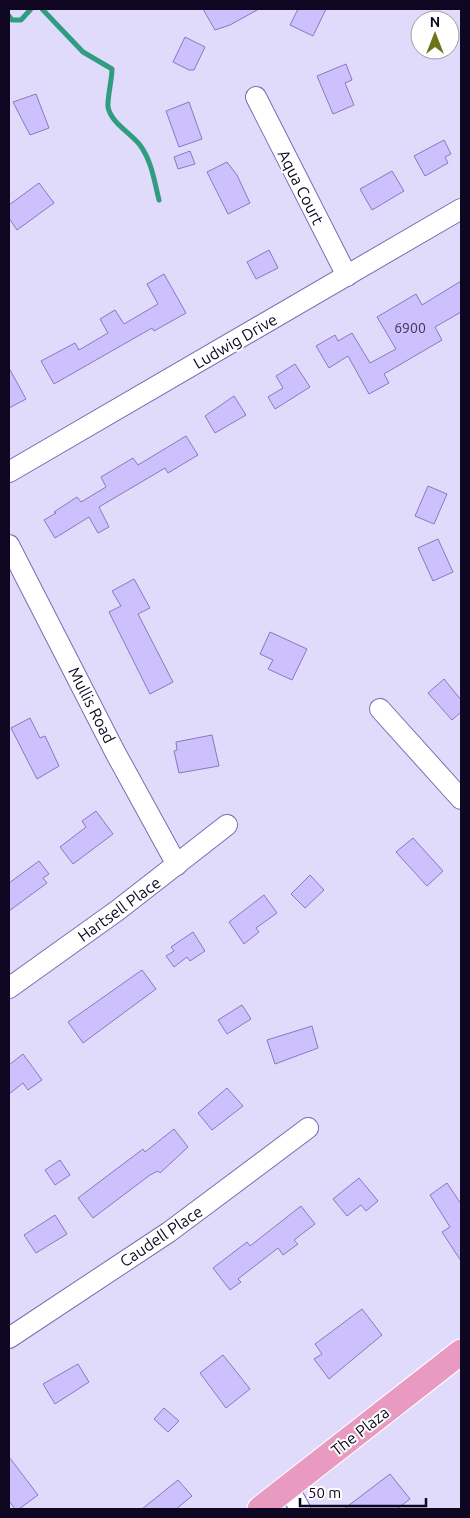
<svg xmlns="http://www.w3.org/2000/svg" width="470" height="1518" font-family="Ubuntu,sans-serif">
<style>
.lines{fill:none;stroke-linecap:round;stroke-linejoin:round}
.stream{stroke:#309c81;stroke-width:5}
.building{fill:#ccc1fd;stroke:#8879bf}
.minor-casing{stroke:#7c6cb2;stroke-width:22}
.major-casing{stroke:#fff;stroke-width:27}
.minor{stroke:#fff;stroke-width:20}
.major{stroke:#e99ac1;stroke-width:25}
.labels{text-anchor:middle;stroke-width:4;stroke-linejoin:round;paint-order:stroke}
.number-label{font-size:14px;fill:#3e3658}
.street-label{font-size:16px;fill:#0f0721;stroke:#fff}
</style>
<rect width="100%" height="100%" fill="#e0dbfa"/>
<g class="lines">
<g class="stream">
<path d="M42,9L83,52L112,69C112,79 107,100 108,107C111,123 131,133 140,145C152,162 154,180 159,200"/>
<path d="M9,16L12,20H21L31,9"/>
</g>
</g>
<g class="building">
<path d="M203,9H259L230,25L215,30Z"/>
<path d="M298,9H326L313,36L290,25Z"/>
<path d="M185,37L205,47L194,70H189L173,62Z"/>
<path d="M346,64L352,80L345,83L354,105L333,114L317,76Z"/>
<path d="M36,94L49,128L30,135L13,102Z"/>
<path d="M189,102L202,139L179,147L166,111Z"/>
<path d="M444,140L451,154L445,157L448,163L425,176L414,156Z"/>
<path d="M190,151L195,164L178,169L174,157Z"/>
<path d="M227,162L237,175L250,203L228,214L207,172Z"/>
<path d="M392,171L404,191L372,210L360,189Z"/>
<path d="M39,183L54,203L17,230L9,218V205Z"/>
<path d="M269,250L278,268L256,279L247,262Z"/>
<path d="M164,274L186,313L154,331L152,328L54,384L41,361L75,343L79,350L108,333L100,319L115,310L124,324L158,304L147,284Z"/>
<path d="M461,281V312L435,327L442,340L384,374L389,383L369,394L348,356L329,368L316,346L335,335L338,341L352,333L370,363L396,349L377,317L416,294L422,305Z"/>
<path d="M295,364L310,387L275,409L268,397L283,388L276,376Z"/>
<path d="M9,368L26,399L9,408Z"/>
<path d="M234,396L246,415L215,433L205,416Z"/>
<path d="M186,436L198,455L168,473L165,468L99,507L109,527L98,533L89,517L55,538L44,520L56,513L54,512L77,497L81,502L106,487L101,477L133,458L138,465Z"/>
<path d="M428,486L447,494L434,524L415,516Z"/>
<path d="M438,539L453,572L433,581L418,548Z"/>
<path d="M134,579L150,608L138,614L173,682L150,694L109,612L121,606L112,591Z"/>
<path d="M270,632L307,649L292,680L268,669L273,660L260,654Z"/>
<path d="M444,679L461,700V712L452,720L428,693Z"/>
<path d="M30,718L40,738L45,736L59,766L37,779L11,728Z"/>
<path d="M212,735L219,766L179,773L174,751L177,750L176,742Z"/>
<path d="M96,811L113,834L73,864L60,847L86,827L82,821Z"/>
<path d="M413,838L443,871L427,886L396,852Z"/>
<path d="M39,861L49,874L43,878L47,883L9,911V883Z"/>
<path d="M310,875L324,890L305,908L291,894Z"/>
<path d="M264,895L277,913L256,928L259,932L244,944L229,922Z"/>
<path d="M193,932L205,951L190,961L187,957L174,967L166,956L174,951L171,947Z"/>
<path d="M142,970L156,989L83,1043L68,1022Z"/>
<path d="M242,1005L251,1019L227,1034L218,1020Z"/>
<path d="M312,1026L318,1048L275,1064L267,1040Z"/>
<path d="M23,1054L42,1080L28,1090L23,1083L9,1094V1065Z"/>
<path d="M227,1088L243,1106L212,1130L198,1113Z"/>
<path d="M174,1129L188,1147L160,1173L158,1171L150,1175L93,1218L78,1198L143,1149L145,1152Z"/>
<path d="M60,1160L70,1175L55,1185L45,1170Z"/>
<path d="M359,1178L378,1201L366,1211L361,1205L347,1216L333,1199Z"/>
<path d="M447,1183L461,1204V1261L442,1232L450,1227L430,1195Z"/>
<path d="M301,1206L315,1224L294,1240L298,1244L283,1255L278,1248L238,1279L241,1282L230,1290L213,1268L247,1242L250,1246Z"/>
<path d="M55,1215L67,1234L36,1253L24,1235Z"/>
<path d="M362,1309L382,1335L329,1379L314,1359L322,1354L315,1344Z"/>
<path d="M223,1355L250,1389L226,1408L200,1373Z"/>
<path d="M78,1364L89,1382L55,1404L43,1384Z"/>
<path d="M164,1408L179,1421L168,1432L154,1419Z"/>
<path d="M9,1457L38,1495L19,1509H15L9,1501Z"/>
<path d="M390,1474L410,1499L397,1509H344Z"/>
<path d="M178,1480L192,1496L176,1509H142Z"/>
</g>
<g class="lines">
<defs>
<g id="minor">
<path d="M256,97L347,276"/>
<path d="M9,472L461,209"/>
<path d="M9,545L115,752L177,865"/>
<path d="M380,709L461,799"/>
<path d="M9,988L118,910L227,825"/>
<path d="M9,1338L169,1232L308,1128"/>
<path d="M288,1487L300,1509"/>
</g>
<path id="major" d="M260,1509L461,1352"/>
</defs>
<use href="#minor" class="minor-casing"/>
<use href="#major" class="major-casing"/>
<use href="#minor" class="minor"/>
<use href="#major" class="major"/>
</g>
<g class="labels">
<g class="number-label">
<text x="410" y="333">6900</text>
</g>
<g class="street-label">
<text transform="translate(301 187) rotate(63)" y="6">Aqua Court</text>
<text transform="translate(235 341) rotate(-30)" y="6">Ludwig Drive</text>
<text transform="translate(92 705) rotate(63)" y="6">Mullis Road</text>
<text transform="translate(119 909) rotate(-36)" y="6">Hartsell Place</text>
<text transform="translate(161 1236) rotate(-34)" y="6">Caudell Place</text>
<text transform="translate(360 1431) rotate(-38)" y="6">The Plaza</text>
</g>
</g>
<rect width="470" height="1518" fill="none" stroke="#0f0721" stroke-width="20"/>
<g transform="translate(435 35)"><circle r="24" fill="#ffffff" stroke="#9f9ca6"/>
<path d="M0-4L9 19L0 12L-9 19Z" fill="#6d731a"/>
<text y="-8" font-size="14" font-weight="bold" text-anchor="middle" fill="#0f0721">N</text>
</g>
<path d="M300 1498v8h126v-8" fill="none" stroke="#0f0721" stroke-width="2.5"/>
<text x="308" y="1498" font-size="15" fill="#0f0721" stroke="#ffffff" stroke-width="4" paint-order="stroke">50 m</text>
</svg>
